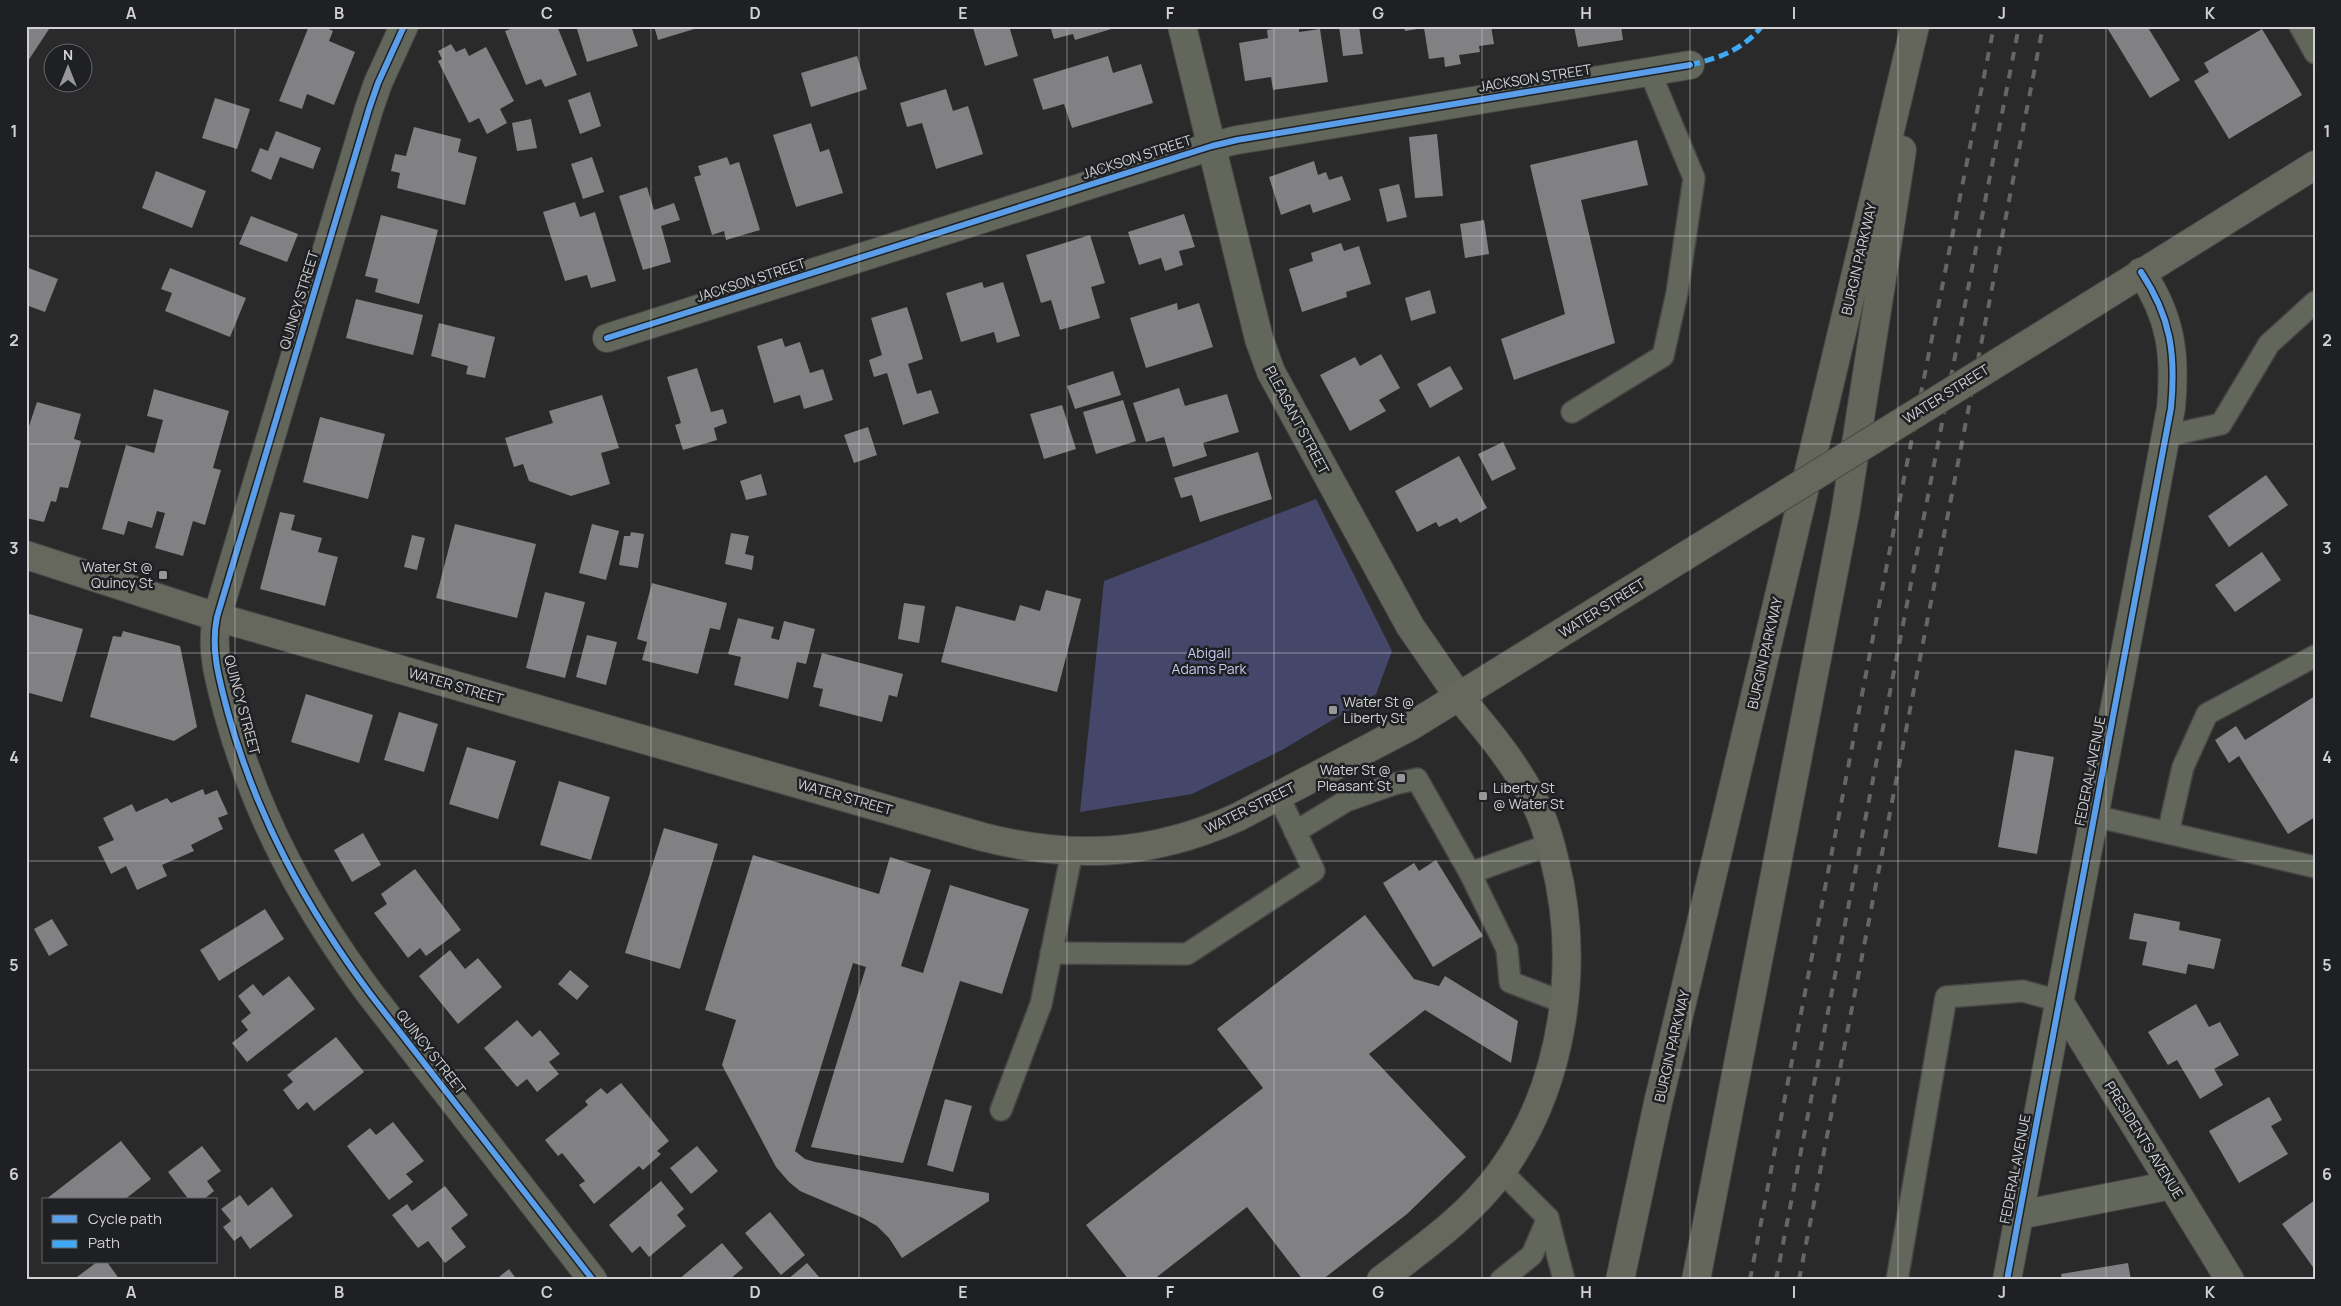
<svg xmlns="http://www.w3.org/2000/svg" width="2341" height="1306" font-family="Manrope,sans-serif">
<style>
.green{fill:#45476a}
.building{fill:#818183}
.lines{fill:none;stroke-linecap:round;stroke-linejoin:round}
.service-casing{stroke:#454546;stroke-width:24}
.minor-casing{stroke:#454546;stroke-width:30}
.tertiary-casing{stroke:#454546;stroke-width:30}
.secondary-casing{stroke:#454546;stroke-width:30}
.primary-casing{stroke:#454546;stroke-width:30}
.service{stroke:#63665b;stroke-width:21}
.minor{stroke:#63665b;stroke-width:28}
.tertiary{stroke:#63665b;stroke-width:28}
.secondary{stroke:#66675d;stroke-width:28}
.primary{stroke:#64665c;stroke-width:28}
.rail{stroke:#666663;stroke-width:4;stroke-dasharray:9 9;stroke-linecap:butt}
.secondary-bridge-casing{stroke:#454546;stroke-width:30;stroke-linecap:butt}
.secondary-bridge{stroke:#66675d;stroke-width:28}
.quiet{stroke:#3fa9f5;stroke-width:5;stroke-dasharray:10 5;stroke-linecap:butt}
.cycleway-casing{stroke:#1f2023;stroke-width:9}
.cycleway{stroke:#5a9eea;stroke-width:6}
.grid{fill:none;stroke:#d1d1d4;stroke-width:1;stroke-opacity:0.55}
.poi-dot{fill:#979799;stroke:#1f2023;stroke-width:2}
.labels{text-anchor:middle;stroke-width:5;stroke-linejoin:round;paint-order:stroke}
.street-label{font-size:14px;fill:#d1d1d4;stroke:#1f2023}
.poi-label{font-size:14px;fill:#d1d1d4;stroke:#1f2023;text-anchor:end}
.park-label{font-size:14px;fill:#c6caf1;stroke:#1f2023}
.neatline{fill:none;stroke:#d1d1d4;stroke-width:2}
.grid-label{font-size:16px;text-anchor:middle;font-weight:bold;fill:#d1d1d4}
</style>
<rect width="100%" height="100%" fill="#2a2a2b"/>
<path class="green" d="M1316,499L1392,651L1376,694L1282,750L1192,794L1080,812L1104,581Z"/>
<g class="building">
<path d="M26,26H51L26,64Z"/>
<path d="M309,26H322L333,31L329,41L355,52L334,105L307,94L302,109L279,101Z"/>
<path d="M509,26H557L577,75L545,87L541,79L526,85L505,31L511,29Z"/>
<path d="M576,26H631L638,46L587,62Z"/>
<path d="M654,26H701V27L658,40Z"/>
<path d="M978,26H1009L1018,56L985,66L973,28Z"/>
<path d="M1050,26H1118V27L1075,40L1073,34L1054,39Z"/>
<path d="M1293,26H1299V32L1320,29L1328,82L1273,90L1271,77L1245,81L1239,43L1268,38L1267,30Z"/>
<path d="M1339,26H1359L1363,54L1343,56Z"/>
<path d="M1404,26H1491L1494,44L1479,46L1480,52L1459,55L1461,64L1445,67L1444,57L1429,59L1424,28L1405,31Z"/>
<path d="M1574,26H1621L1623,40L1578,47Z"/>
<path d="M2106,26H2147L2180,80L2150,98Z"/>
<path d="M2262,29L2302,95L2229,139L2194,81L2209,72L2204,63Z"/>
<path d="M451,44L456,52L465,48L469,56L486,47L514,101L500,109L507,123L487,134L479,118L469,123L438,61L442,59L438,51Z"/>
<path d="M857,56L867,89L811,107L801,73Z"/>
<path d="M1108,56L1113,73L1141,64L1153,103L1072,128L1064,104L1043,110L1033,79Z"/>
<path d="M946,89L953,111L968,106L983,154L936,169L922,123L907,127L900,103Z"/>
<path d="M590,92L601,126L580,134L568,100Z"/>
<path d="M215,98L250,109L237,149L202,138Z"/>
<path d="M531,119L537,148L517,151L512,123Z"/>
<path d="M811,123L820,152L829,149L843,193L796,207L773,135Z"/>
<path d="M414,127L461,139L458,152L477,157L465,205L397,188L400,173L391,171L395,154L406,156Z"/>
<path d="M276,131L321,148L313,169L280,157L271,180L251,171L260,148L268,151Z"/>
<path d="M1437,134L1443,196L1415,198L1409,137Z"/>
<path d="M1637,140L1648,185L1581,200L1615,343L1514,380L1501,339L1565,314L1530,165Z"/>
<path d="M592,157L604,192L583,199L571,164Z"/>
<path d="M727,157L730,165L739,162L760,230L726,240L724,231L712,235L694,177L701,175L698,166Z"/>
<path d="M1314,161L1318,175L1326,172L1329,180L1342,176L1351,200L1313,213L1310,204L1281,215L1269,177Z"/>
<path d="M156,171L206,191L192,228L142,208Z"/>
<path d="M1399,184L1407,217L1387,222L1379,189Z"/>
<path d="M647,187L654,210L674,203L680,220L661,226L671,262L643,270L619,196Z"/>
<path d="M575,202L580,217L595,212L616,281L591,288L587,275L565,281L543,212Z"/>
<path d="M1184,214L1195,247L1179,251L1183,265L1165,271L1161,258L1139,265L1128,232Z"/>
<path d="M381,215L438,230L419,304L375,292L378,279L365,276Z"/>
<path d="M251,216L298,234L287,262L239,244Z"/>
<path d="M1484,220L1489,254L1465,258L1460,224Z"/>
<path d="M1090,235L1105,283L1091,287L1100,318L1060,330L1051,300L1041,303L1026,255Z"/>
<path d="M1341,243L1344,251L1359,246L1371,284L1346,292L1347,297L1302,312L1289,269L1313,261L1311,253Z"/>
<path d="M26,267L58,279L45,312L26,305Z"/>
<path d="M170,268L246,298L230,337L165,311L172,293L161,289Z"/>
<path d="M982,282L984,288L1003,282L1020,336L997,343L994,332L961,342L946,293Z"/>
<path d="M1430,290L1436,313L1411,321L1405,298Z"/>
<path d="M356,299L423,315L413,355L346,338Z"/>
<path d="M1177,303L1178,310L1199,303L1213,347L1146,368L1130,318Z"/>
<path d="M907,307L923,359L908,364L917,394L931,390L939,413L903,425L887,373L874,377L869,360L882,355L871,318Z"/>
<path d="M439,323L495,337L485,378L466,374L468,366L431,356Z"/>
<path d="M782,338L785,347L800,342L810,373L823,369L833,400L804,409L800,395L774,403L757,346Z"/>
<path d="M1381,354L1400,388L1379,400L1386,411L1350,431L1320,375L1355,357L1360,366Z"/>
<path d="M1450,366L1463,389L1430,408L1417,384Z"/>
<path d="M697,368L711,412L723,409L727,423L714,428L717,440L683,450L675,425L681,423L667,377Z"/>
<path d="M1113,371L1121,395L1075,409L1067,386Z"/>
<path d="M1179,388L1185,406L1227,394L1239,432L1203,443L1207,456L1173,467L1164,437L1146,442L1133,403Z"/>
<path d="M154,389L229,411L213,468L221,470L205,525L193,521L183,556L155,548L165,513L157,511L152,528L128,521L124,535L102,529L126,445L154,453L163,420L147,416Z"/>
<path d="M602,395L619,448L601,453L610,484L571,496L529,481L523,464L514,467L505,438L553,423L549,411Z"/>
<path d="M1123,400L1136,441L1096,454L1083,412Z"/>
<path d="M37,402L81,414L74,439L81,441L68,488L60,487L56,502L51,501L44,522L26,518V425L29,426Z"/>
<path d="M1062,405L1076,449L1044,459L1030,414Z"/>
<path d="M320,417L385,434L368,499L303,482Z"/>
<path d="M868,427L877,455L854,463L844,435Z"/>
<path d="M1503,442L1516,469L1492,481L1478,454Z"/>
<path d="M1258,452L1272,499L1200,522L1192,495L1181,498L1174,478Z"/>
<path d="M1459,456L1487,508L1460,523L1457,518L1439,527L1436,522L1417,532L1395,491Z"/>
<path d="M761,474L767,495L746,500L740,481Z"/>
<path d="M2266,475L2288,505L2229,547L2208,516Z"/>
<path d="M280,512L295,515L291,530L322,538L318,552L338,557L325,606L260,589Z"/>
<path d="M455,524L536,544L517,618L436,598Z"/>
<path d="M592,524L619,531L606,580L579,573Z"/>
<path d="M631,532L644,534L638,568L619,565L624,536H630Z"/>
<path d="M731,533L749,536L745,554L754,556L752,570L725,564Z"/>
<path d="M412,535L425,538L417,570L404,567Z"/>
<path d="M2262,552L2281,580L2235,612L2215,585Z"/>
<path d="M652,583L727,603L720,630L710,628L698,674L642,660L647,642L637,639Z"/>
<path d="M1046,590L1081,599L1057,692L941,662L956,606L1015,621L1020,605L1040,611Z"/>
<path d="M545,592L585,602L565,678L526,668Z"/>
<path d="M904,603L925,606L919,643L898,639Z"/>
<path d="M26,613L83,629L62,702L26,692Z"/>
<path d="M738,618L774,627L771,638L779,640L784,621L815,629L806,664L797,662L788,699L734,685L741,657L728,654Z"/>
<path d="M123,631L180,646L197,727L174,741L90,717L113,636L121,637Z"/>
<path d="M587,635L617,642L606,685L576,677Z"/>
<path d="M822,653L903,674L897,697L889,695L882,722L819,706L823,689L813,687Z"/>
<path d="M306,694L373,715L359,763L291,742Z"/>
<path d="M2315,696V817L2288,834L2239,756L2229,763L2215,740L2236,726L2245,740Z"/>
<path d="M399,712L438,724L424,772L384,760Z"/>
<path d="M467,747L516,761L498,819L449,804Z"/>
<path d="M2015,750L2054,757L2037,854L1998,847Z"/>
<path d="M559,781L610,797L591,860L540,845Z"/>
<path d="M203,789L205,795L217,790L228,814L218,818L223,829L191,845L194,851L162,865L167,876L137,890L126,866L111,874L98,847L114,840L103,818L132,804L136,812L167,798L171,803Z"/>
<path d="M664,828L718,844L680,969L625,953Z"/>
<path d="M363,833L381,865L352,882L334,850Z"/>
<path d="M753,855L879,894L890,857L931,870L901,966L923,973L950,885L1029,909L1002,994L960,981L903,1163L811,1147L866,967L853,963L795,1151L805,1159L815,1162L989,1193V1201L902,1258L889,1238L877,1226L863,1218L800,1191L789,1182L776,1167L722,1065L736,1020L705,1010Z"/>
<path d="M1436,860L1483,936L1433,967L1383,883L1414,863L1419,871Z"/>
<path d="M415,869L461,930L426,956L420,948L408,958L374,913L387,904L381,894Z"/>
<path d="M265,909L284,939L219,981L200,950Z"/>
<path d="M2134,913L2180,922L2179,930L2221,939L2214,969L2188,964L2186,974L2142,965L2147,942L2129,939Z"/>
<path d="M1365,915L1414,979L1439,986L1445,976L1518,1021L1511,1063L1425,1010L1369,1054L1466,1157L1407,1214L1322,1280H1303L1247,1207L1153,1280H1129L1086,1225L1263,1088L1217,1029Z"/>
<path d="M52,919L68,945L49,956L34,929Z"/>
<path d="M450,950L465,969L478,958L502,987L458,1024L419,976Z"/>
<path d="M570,970L589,986L577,1000L558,984Z"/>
<path d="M289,976L315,1009L247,1062L232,1043L248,1030L241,1021L251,1013L238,996L253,984L263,996Z"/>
<path d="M2196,1004L2209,1027L2220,1022L2239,1055L2214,1069L2223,1085L2200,1099L2177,1060L2168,1065L2148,1032Z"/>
<path d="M517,1020L532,1037L540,1030L560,1054L549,1062L559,1074L537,1092L527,1079L517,1087L484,1048Z"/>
<path d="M336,1037L364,1072L314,1111L307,1102L298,1110L283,1090L293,1082L287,1075Z"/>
<path d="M621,1083L669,1141L657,1151L661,1154L643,1170L639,1166L594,1204L579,1185L585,1181L562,1153L558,1156L545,1140L588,1105L585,1101L601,1088L607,1094Z"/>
<path d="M2269,1097L2282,1120L2271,1126L2288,1154L2239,1183L2209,1131Z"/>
<path d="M945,1099L972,1106L953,1172L927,1165Z"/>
<path d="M393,1122L424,1161L406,1174L413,1182L389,1200L347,1146L370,1128L376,1135Z"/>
<path d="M121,1141L151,1179L124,1200H45Z"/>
<path d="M202,1146L221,1171L207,1181L214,1191L203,1200H189L168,1172Z"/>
<path d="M697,1146L718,1171L691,1194L670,1168Z"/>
<path d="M661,1181L684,1209L677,1215L686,1226L649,1257L640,1246L632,1253L609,1225Z"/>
<path d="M445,1186L468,1215L451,1228L466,1247L445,1263L428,1241L418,1248L392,1215L407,1204L412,1211Z"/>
<path d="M272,1187L293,1216L250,1249L241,1236L234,1241L223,1227L231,1221L221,1209L240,1195L248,1206Z"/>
<path d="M2315,1200V1270L2282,1224Z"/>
<path d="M770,1212L805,1255L781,1275L745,1233Z"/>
<path d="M722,1243L743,1268L729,1280H678Z"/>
<path d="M97,1262H107L120,1280H79L77,1277Z"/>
<path d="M807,1263L820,1278L818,1280H787Z"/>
<path d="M2128,1263L2131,1280H2062L2061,1274Z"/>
<path d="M509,1269L517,1280H495Z"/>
</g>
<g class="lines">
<defs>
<g id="service">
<path d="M2300,26L2315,53"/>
<path d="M1572,412L1663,356L1677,293L1694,178L1650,72"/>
<path d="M2166,436L2221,424L2269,344L2315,302"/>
<path d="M2315,656L2207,714L2183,767L2168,833L2315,867"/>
<path d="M2094,816L2168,833"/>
<path d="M1295,832L1346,801L1394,784L1417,779L1470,873L1551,844"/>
<path d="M1470,873L1507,949L1510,982L1565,1003"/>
<path d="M1051,953L1187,954L1314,871L1278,795"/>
<path d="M1001,1110L1041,1004L1072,852"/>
<path d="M1501,1171L1548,1218L1564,1280"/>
<path d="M1501,1280L1532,1255L1548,1218"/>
<path d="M1897,1280L1946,997L2023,991L2059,1001"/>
</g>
<g id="minor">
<path d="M404,26L378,83L369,109L217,617C210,650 220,682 228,713C257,818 307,909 371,995L593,1280"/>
<path d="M607,338L1212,146L1237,140L1690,65"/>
<path d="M2059,1001L2230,1280"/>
<path d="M2019,1215L2172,1185"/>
<path d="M2007,1280L2171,408C2176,354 2171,317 2141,272"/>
</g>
<path id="tertiary" d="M1182,26L1259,339L1271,372L1410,626L1459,697"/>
<g id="secondary">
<path d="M2057,326L2315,165"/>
<path d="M26,555L217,617L983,837C1073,860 1152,856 1238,817L1411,726L1690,553"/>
<path d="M1381,1280C1424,1247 1469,1216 1501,1172C1565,1084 1581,961 1554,858C1550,842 1546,826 1539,811C1519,768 1490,733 1459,697"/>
</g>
<g id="primary">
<path d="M1620,1280L1658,1103L1915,26"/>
<path d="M1696,1280L1845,514L1902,150"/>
</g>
</defs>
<use href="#service" class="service-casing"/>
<use href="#minor" class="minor-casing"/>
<use href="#tertiary" class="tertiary-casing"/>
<use href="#secondary" class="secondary-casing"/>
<use href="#primary" class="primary-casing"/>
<use href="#service" class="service"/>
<use href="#minor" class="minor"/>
<use href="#tertiary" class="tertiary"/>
<use href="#secondary" class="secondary"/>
<use href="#primary" class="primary"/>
<g class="rail">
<path d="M1750,1280L1887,564L1994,26"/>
<path d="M1776,1280L2019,26"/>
<path d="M1799,1280L2043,26"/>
</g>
<defs>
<path id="secondary-bridge" d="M1690,553L2057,326"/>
</defs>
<use href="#secondary-bridge" class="secondary-bridge-casing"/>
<use href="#secondary-bridge" class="secondary-bridge"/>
<path class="quiet" d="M1690,65C1719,58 1743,50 1762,26"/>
<defs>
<g id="cycleway">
<path d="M404,26L378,83L369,109L217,617C210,650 220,682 228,713C257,818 307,909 371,995L593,1280"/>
<path d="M607,338L1212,146L1237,140L1690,65"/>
<path d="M2007,1280L2171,408C2176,354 2171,317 2141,272"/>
</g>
</defs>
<use href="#cycleway" class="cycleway-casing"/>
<use href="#cycleway" class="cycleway"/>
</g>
<path class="grid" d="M235,26V1280M443,26V1280M651,26V1280M859,26V1280M1067,26V1280M1274,26V1280M1482,26V1280M1690,26V1280M1898,26V1280M2106,26V1280M26,236H2315M26,444H2315M26,653H2315M26,861H2315M26,1070H2315"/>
<g class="poi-dot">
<rect x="158" y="570" width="10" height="10" rx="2.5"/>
<rect x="1328" y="705" width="10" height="10" rx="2.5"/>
<rect x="1396" y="773" width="10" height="10" rx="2.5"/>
<rect x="1478" y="791" width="10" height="10" rx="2.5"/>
</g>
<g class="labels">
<g class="street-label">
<text transform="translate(1535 78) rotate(-9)" y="5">JACKSON STREET</text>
<text transform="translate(1137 157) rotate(-18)" y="5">JACKSON STREET</text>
<text transform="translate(1859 259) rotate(-77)" y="5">BURGIN PARKWAY</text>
<text transform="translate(751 280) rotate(-18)" y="5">JACKSON STREET</text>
<text transform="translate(299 300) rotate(-73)" y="5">QUINCY STREET</text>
<text transform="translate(1946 394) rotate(-32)" y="5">WATER STREET</text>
<text transform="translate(1297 420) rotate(62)" y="5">PLEASANT STREET</text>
<text transform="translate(1602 608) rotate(-32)" y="5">WATER STREET</text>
<text transform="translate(1765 653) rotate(-77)" y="5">BURGIN PARKWAY</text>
<text transform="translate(456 686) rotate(16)" y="5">WATER STREET</text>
<text transform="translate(242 705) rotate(75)" y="5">QUINCY STREET</text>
<text transform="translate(2090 771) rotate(-79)" y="5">FEDERAL AVENUE</text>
<text transform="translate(845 797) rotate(16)" y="5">WATER STREET</text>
<text transform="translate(1250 808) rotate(-26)" y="5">WATER STREET</text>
<text transform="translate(1672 1046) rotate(-77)" y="5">BURGIN PARKWAY</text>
<text transform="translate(431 1052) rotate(52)" y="5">QUINCY STREET</text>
<text transform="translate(2144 1140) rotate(58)" y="5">PRESIDENTS AVENUE</text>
<text transform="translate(2015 1169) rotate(-79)" y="5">FEDERAL AVENUE</text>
</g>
<g class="poi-label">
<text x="153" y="572">Water St @<tspan x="153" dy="16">Quincy St</tspan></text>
<text x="1343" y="707" text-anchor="start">Water St @<tspan x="1343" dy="16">Liberty St</tspan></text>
<text x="1391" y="775">Water St @<tspan x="1391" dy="16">Pleasant St</tspan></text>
<text x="1493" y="793" text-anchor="start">Liberty St<tspan x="1493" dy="16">@ Water St</tspan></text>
</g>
<g class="park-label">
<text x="1209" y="658">Abigail<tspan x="1209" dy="16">Adams Park</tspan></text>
</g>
</g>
<rect width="2341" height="1306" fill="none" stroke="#1f2023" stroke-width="55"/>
<rect x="42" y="1198" width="175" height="65" fill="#1f2023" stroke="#66676a"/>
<rect x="52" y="1215" width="25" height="8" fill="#5a9eea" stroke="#66676a"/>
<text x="88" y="1224" font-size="15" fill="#d1d1d4">Cycle path</text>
<rect x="52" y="1240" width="25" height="8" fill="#3fa9f5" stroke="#66676a"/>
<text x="88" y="1248" font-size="15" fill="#d1d1d4">Path</text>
<g transform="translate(68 68)"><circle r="24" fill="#1f2023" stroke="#66676a"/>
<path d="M0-4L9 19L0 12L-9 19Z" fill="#979799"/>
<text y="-8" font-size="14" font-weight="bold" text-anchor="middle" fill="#d1d1d4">N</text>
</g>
<rect x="28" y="28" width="2286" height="1250" class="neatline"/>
<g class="grid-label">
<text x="131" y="19">A</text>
<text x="339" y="19">B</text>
<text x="547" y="19">C</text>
<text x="755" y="19">D</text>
<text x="963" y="19">E</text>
<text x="1170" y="19">F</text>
<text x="1378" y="19">G</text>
<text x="1586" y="19">H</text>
<text x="1794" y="19">I</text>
<text x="2002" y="19">J</text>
<text x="2210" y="19">K</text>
<text x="14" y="137">1</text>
<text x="2327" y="137">1</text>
<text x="14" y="346">2</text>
<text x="2327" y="346">2</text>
<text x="14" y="554">3</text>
<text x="2327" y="554">3</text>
<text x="14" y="763">4</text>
<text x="2327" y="763">4</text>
<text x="14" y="971">5</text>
<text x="2327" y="971">5</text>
<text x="14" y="1180">6</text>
<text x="2327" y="1180">6</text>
<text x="131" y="1298">A</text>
<text x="339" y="1298">B</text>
<text x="547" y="1298">C</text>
<text x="755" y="1298">D</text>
<text x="963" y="1298">E</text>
<text x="1170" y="1298">F</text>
<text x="1378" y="1298">G</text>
<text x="1586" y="1298">H</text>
<text x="1794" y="1298">I</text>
<text x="2002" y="1298">J</text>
<text x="2210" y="1298">K</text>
</g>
</svg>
